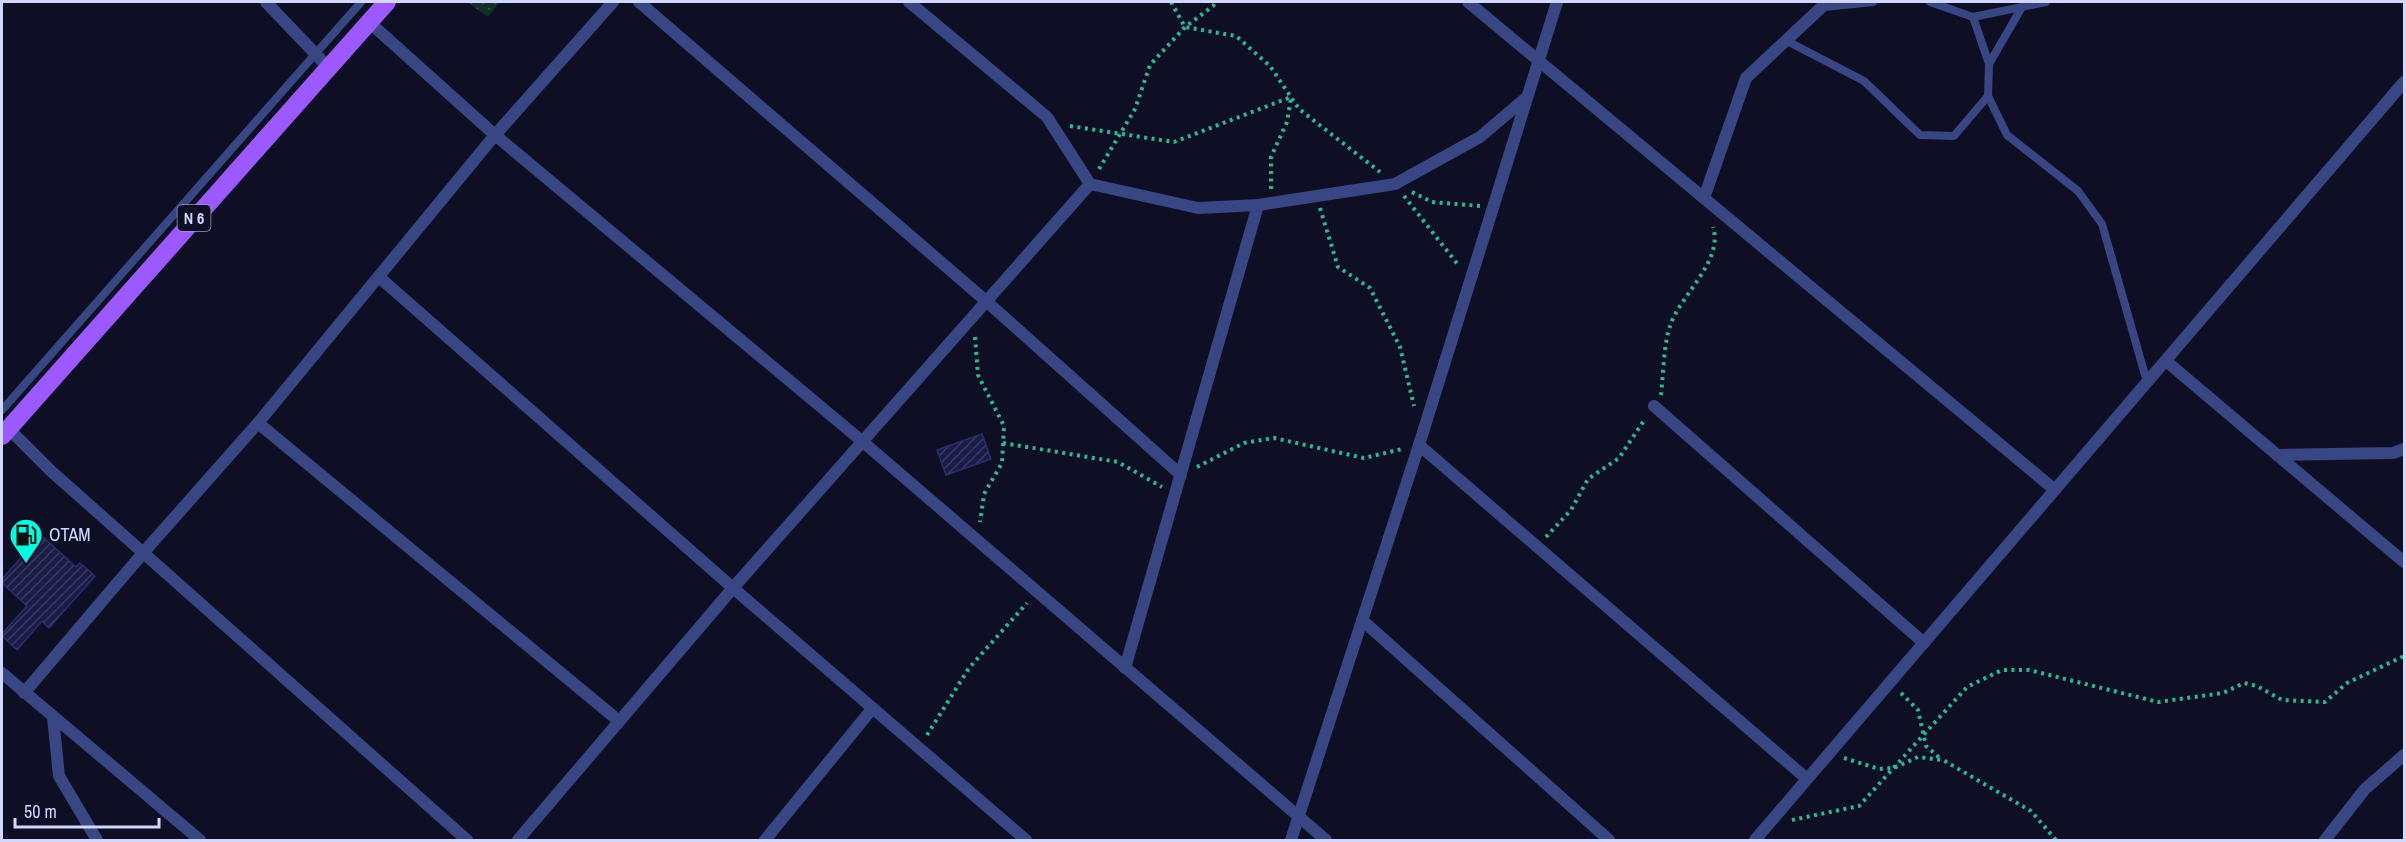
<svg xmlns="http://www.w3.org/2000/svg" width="2406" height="842" font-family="'Archivo Narrow',sans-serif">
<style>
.park{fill:url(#park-dots)}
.building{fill:url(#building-hatch);stroke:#2b2d72;stroke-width:1.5}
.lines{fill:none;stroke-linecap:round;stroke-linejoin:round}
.path{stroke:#2db890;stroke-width:4;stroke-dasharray:3 4.5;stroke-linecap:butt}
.service{stroke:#384784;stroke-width:8}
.minor{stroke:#384784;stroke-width:12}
.primary{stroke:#9b59ff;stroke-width:18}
.labels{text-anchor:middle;stroke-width:5;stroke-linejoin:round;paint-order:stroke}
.shield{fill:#0e0f25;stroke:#979bbe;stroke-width:1.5}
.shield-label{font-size:16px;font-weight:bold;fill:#d2d7ff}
.poi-label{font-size:18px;fill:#d2d7ff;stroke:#0e0f25;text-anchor:start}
</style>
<defs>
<pattern id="park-dots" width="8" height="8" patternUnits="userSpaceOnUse" patternTransform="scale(1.5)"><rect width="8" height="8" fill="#112f27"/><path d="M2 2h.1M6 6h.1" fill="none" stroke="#334c47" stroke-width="1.8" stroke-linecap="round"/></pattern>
<pattern id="building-hatch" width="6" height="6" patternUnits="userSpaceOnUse" patternTransform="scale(1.5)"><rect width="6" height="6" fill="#1a1b46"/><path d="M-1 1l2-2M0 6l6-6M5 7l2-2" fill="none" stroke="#3a3b62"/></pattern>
</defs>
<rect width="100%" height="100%" fill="#0e0f25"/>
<path class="park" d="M467,2H500L488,17Z"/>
<g class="building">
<path d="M982,434L991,459L946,475L937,450Z"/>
<path d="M41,535L76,567L80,563L95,576L49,628L42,621L17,650L2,636V634L27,606L2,583V579Z"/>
</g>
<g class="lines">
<g class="path">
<path d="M1171,2L1185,27L1236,36L1270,66L1299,109L1380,172"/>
<path d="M1070,126L1174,142L1291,97"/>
<path d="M1099,169L1135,109L1150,65L1185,27L1213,6L1216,2"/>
<path d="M1271,189V157L1287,122L1291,98"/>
<path d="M1412,192L1432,202L1480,206"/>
<path d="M1404,196L1459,266"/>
<path d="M1320,208L1338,267L1370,288L1400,347L1414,406"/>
<path d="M975,337L978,375L1004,426L1002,463L984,494L980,522"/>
<path d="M1661,395C1663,377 1664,342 1670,326C1680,295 1724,261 1713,227"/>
<path d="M1003,443L1118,462L1162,487"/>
<path d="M1197,467L1244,443L1274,438L1364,458L1402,449"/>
<path d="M1546,537L1571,510L1588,479L1619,458L1645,419"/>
<path d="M1901,693L1918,710L1926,746L1942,760"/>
<path d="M927,735L969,668L1027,603"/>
<path d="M1844,758L1879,769L1894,768L1918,757L1943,760L2031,811L2056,840"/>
<path d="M1792,820L1859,806L1967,687L2002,670H2029L2158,702L2223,693L2244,683L2257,686L2282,700L2325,702L2347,683L2404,656"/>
</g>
<g class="service">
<path d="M1930,2L1973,17L2046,2"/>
<path d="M1824,7L1873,2"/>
<path d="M2022,7L1989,64L1988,96L2007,135L2078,191L2102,224L2147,382"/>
<path d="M1973,17L1989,64"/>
<path d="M1787,41L1864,81L1920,135L1954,136L1988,96"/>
<path d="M2,410L361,2"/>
</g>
<g class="minor">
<path d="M266,2L328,67"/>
<path d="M639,2L986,301L1181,475"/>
<path d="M909,2L1047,117L1090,184L1198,208L1258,205L1395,184L1480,137L1527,97"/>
<path d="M1468,2L2055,490"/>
<path d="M369,22L495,135L863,442L1326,840"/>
<path d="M1704,198L1746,78L1827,2"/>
<path d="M379,277L733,588L1026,840"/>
<path d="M2166,361L2404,562"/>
<path d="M1654,406L1924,643"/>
<path d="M258,423L619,721"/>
<path d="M8,428L51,471L467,840"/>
<path d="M1419,445L1807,779"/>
<path d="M2277,455L2393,453L2404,449"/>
<path d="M1362,620L1609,840"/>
<path d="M1125,668L1258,205"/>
<path d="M2,673L200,840"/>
<path d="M24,693L143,553L258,423L495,135L613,2"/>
<path d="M53,717L59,776L97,840"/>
<path d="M518,840L733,588L1090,184"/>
<path d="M765,840L872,709"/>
<path d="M1291,840L1419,445L1557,2"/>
<path d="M1755,840L2404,82"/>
<path d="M2325,840L2365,789L2404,755"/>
</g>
<path class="primary" d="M2,436L387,2"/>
</g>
<defs>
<symbol id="fuel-pin" viewBox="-11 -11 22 30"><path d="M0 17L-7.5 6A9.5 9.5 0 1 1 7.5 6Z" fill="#00fddd" stroke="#0e0f25"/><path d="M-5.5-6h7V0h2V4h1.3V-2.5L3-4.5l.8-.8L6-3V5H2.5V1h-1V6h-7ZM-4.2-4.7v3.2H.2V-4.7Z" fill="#111"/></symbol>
</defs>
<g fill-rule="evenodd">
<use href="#fuel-pin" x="7" y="516" width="38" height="52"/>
</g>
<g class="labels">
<rect class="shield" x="177.5" y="205" width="33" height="26" rx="4.5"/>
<g class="shield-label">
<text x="194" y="224">N 6</text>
</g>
<g class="poi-label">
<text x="49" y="541">OTAM</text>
</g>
</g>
<rect width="2406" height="842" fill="none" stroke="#d2d7ff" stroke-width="6"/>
<path d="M15 818v9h144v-9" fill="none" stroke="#d2d7ff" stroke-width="3"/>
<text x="24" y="818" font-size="18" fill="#d2d7ff" stroke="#0e0f25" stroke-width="4.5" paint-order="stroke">50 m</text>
</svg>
